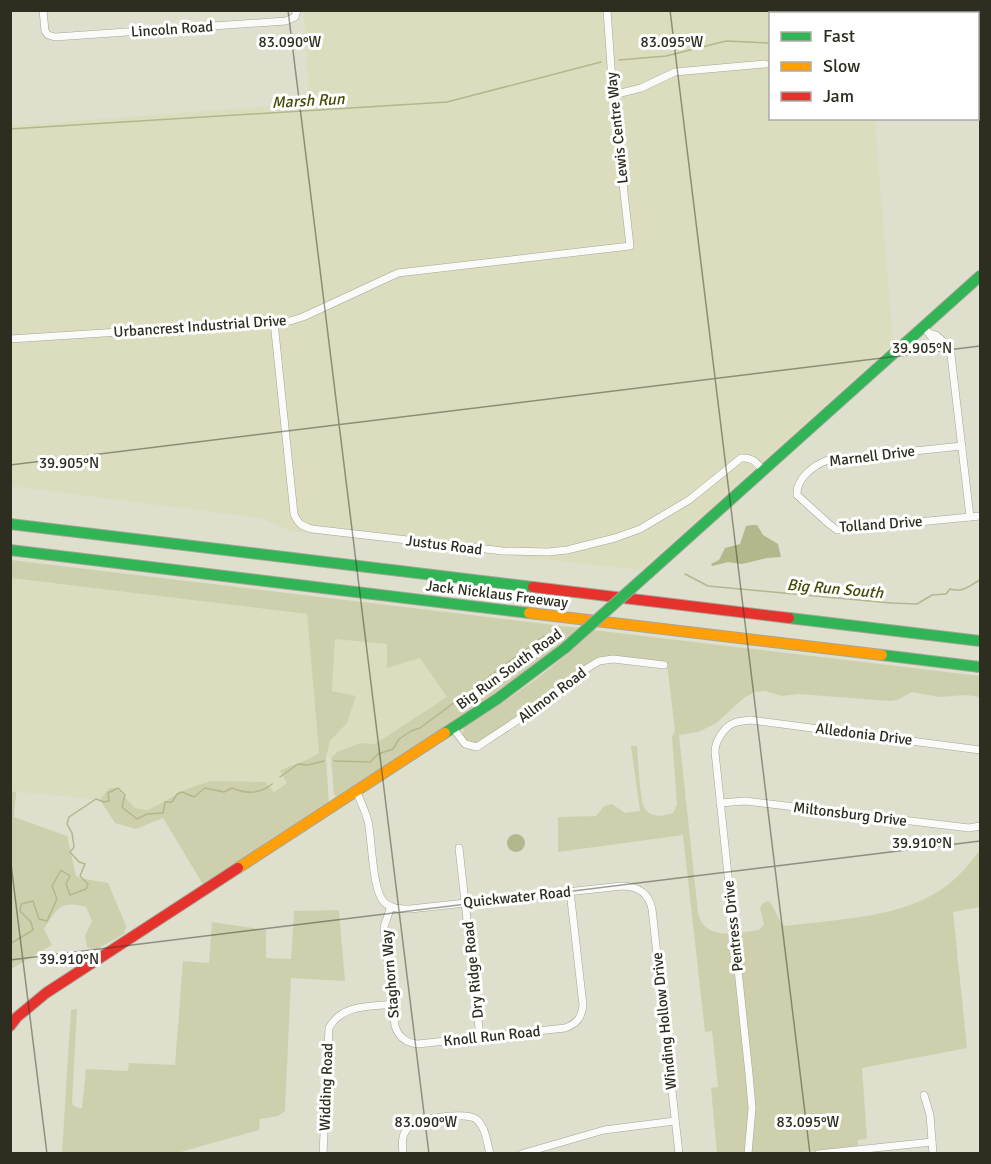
<svg xmlns="http://www.w3.org/2000/svg" width="991" height="1164" font-family="Signika,sans-serif">
<style>
.built{fill:#dbddbe}
.green{fill:#ced0ad}
.water{fill:#b4b68b}
.lines{fill:none;stroke-linecap:round;stroke-linejoin:round}
.stream{stroke:#b4b68b;stroke-width:1.5}
.street-casing{stroke:#a5a597;stroke-width:8}
.fast-casing{stroke:#a5a597;stroke-width:12}
.slow-casing{stroke:#a5a597;stroke-width:12}
.jam-casing{stroke:#a5a597;stroke-width:12}
.street{stroke:#fafaf8;stroke-width:7}
.fast{stroke:#30b455;stroke-width:10}
.slow{stroke:#ff9f0a;stroke-width:10}
.jam{stroke:#e5322d;stroke-width:10}
.fast-bridge-casing{stroke:#a5a597;stroke-width:12;stroke-linecap:butt}
.fast-bridge{stroke:#30b455;stroke-width:10}
.ticks{fill:none;stroke:#2d2e20;stroke-width:1.5;stroke-opacity:0.45}
.labels{text-anchor:middle;stroke-width:6;stroke-linejoin:round;paint-order:stroke}
.street-label{font-size:15px;fill:#2d2e20;stroke:#fff}
.water-label{font-size:16px;font-style:italic;fill:#494907;stroke:#fff}
.ticks-label{font-size:15px;text-anchor:middle;fill:#2d2e20;stroke:#fff;stroke-width:6;stroke-linejoin:round;paint-order:stroke}
</style>
<rect width="100%" height="100%" fill="#dedfcd"/>
<g class="built">
<path d="M304,11H866L867,13L770,14V118L875,119L893,344L641,570L290,531L260,518L11,486V126L309,103Z"/>
<path d="M10,578L307,614L319,753L310,760L293,763L281,771L287,782L274,792L189,788L148,810L135,808L109,788L100,800L11,791Z"/>
<path d="M335,639L387,644V667L420,658L448,697L375,744L360,743L337,752L331,758L326,757L330,740L347,723L356,696L332,691Z"/>
</g>
<g class="green">
<path d="M11,560L579,628L527,671L387,766L338,797L334,795L331,758L337,752L360,743L375,744L447,697L420,658L387,668V644L335,639L332,691L356,696L347,723L330,741L326,757L329,805L204,886L163,818L136,829L115,823L100,800L109,788H116L135,808L148,810L189,788L211,781L265,782L274,792L287,783L280,771C293,763 307,762 319,753L307,614L11,578Z"/>
<path d="M593,630L980,676V697L966,695L940,697L912,692L897,700L890,701L798,694L782,696L765,691L755,692L745,697L715,724L698,732L679,735L698,912C704,942 737,933 759,930L764,924L760,908L762,904L768,901C777,908 776,920 785,926C838,919 906,918 949,884C961,874 971,862 980,850V907L953,912L967,1048L862,1068L867,1139L858,1140V1146L792,1153H717L711,1088L718,1087L712,1031L705,1032L683,835L558,852V817L596,816L604,806L612,804L625,813L640,811L631,746H637C638,758 640,799 644,807C650,819 663,816 673,813L677,805L672,737L675,730L667,664L604,658L538,704L478,744L468,743L462,737L464,727C509,699 556,668 593,630Z"/>
<path d="M11,791L16,792L14,817L67,836L76,875L79,878L108,883L126,926L124,934L95,950L87,947L85,936L92,921L86,907C61,900 57,908 44,929L52,945L11,969Z"/>
<path d="M339,910L345,981L291,978L285,1111L278,1116L260,1119L259,1130L177,1153H62L71,1010L77,1009L72,1104L78,1108H82L86,1069L128,1071L129,1063L175,1065L183,961L209,963L212,922L266,930V958L291,959L294,911Z"/>
</g>
<g class="water">
<path d="M752,525H757L763,535L778,544L781,557L767,558L742,564L728,562L712,566L711,564L719,560L725,548L740,544L746,526Z"/>
<circle cx="516" cy="843" r="9"/>
</g>
<g class="lines">
<g class="stream">
<path d="M860,14L864,10"/>
<path d="M619,60L666,56L726,41L770,43"/>
<path d="M10,129L447,102L601,62"/>
<path d="M685,574L708,586L891,603L917,604L932,595L946,594L950,589C963,593 970,585 980,580"/>
<path d="M334,761L370,762L378,754L393,749L399,739L411,731L420,728L544,636"/>
<path d="M280,777L298,764L308,765L324,761"/>
<path d="M10,944L33,930L31,922L20,911L21,904L33,901L39,919L47,921L57,899L52,886L61,870L70,876L66,884L70,895L86,889L88,884L80,876L85,864L79,862L70,852L74,847L72,833L67,824L69,817L96,799L104,802L109,801L108,793L118,788L125,795L122,807L137,819L147,814L163,813L165,802H172L177,794L182,792L194,797L205,788L224,792L232,788C246,794 260,794 272,784"/>
<path d="M10,961V963"/>
</g>
<defs>
<g id="street">
<path d="M43,10L45,31L48,35L55,37L286,21L295,17L297,10"/>
<path d="M613,95L641,88L675,72L765,64"/>
<path d="M274,322L294,514C298,524 302,526 312,529L503,551L548,552L567,550L615,538L640,529L689,500L741,458C752,457 756,462 763,470"/>
<path d="M927,331L939,348H945"/>
<path d="M929,333L936,335L945,343V348L951,355L970,517"/>
<path d="M10,339L290,321L303,317L398,273L630,246L613,95L607,10"/>
<path d="M962,446L828,460C814,465 796,478 797,495L829,524L837,530L980,516"/>
<path d="M453,728L465,744L477,747L551,698L586,669L599,661L613,659L664,665"/>
<path d="M356,790C360,800 365,810 368,821C372,839 372,890 384,902C391,909 401,909 410,909L622,886C638,886 649,894 652,909L679,1154"/>
<path d="M720,803L745,801L969,828L980,826"/>
<path d="M459,848L480,1037"/>
<path d="M391,906L384,927L395,1026C399,1038 406,1043 418,1044L565,1028C576,1024 582,1018 583,1005L570,891"/>
<path d="M924,1095L930,1115L933,1154"/>
<path d="M323,1154L329,1028C342,1004 369,1007 393,1004"/>
<path d="M403,1154C402,1144 401,1134 409,1127C417,1118 466,1112 476,1119C486,1127 487,1143 490,1154"/>
<path d="M521,1154L604,1130L675,1121"/>
<path d="M748,1154L752,1108L749,1074L715,752C715,741 724,727 734,723C739,721 745,721 750,720L980,750"/>
<path d="M818,1154L932,1142"/>
</g>
<g id="fast">
<path d="M10,524L533,587"/>
<path d="M10,550L529,613"/>
<path d="M650,572L980,276"/>
<path d="M789,618L980,641"/>
<path d="M882,655L980,667"/>
<path d="M445,733L497,699L565,648"/>
</g>
<g id="slow">
<path d="M529,613L882,655"/>
<path d="M238,868L445,733"/>
</g>
<g id="jam">
<path d="M533,587L789,618"/>
<path d="M10,1026L17,1017L46,993L238,868"/>
</g>
</defs>
<use href="#street" class="street-casing"/>
<use href="#fast" class="fast-casing"/>
<use href="#slow" class="slow-casing"/>
<use href="#jam" class="jam-casing"/>
<use href="#street" class="street"/>
<use href="#fast" class="fast"/>
<use href="#slow" class="slow"/>
<use href="#jam" class="jam"/>
<defs>
<path id="fast-bridge" d="M565,648L650,572"/>
</defs>
<use href="#fast-bridge" class="fast-bridge-casing"/>
<use href="#fast-bridge" class="fast-bridge"/>
</g>
<path class="ticks" d="M288,10L429,1154M670,10L810,1154M10,465L980,346M10,856L47,1154M10,960L980,841"/>
<g class="labels">
<g class="street-label">
<text transform="translate(172 29) rotate(-4)" y="5">Lincoln Road</text>
<text transform="translate(617 128) rotate(-96)" y="5">Lewis Centre Way</text>
<text transform="translate(200 326) rotate(-4)" y="5">Urbancrest Industrial Drive</text>
<text transform="translate(872 456) rotate(-7)" y="5">Marnell Drive</text>
<text transform="translate(881 524) rotate(-4)" y="5">Tolland Drive</text>
<text transform="translate(444 545) rotate(7)" y="5">Justus Road</text>
<text transform="translate(497 594) rotate(7)" y="5">Jack Nicklaus Freeway</text>
<text transform="translate(509 669) rotate(-36)" y="5">Big Run South Road</text>
<text transform="translate(552 695) rotate(-37)" y="5">Allmon Road</text>
<text transform="translate(864 734) rotate(7)" y="5">Alledonia Drive</text>
<text transform="translate(850 814) rotate(7)" y="5">Miltonsburg Drive</text>
<text transform="translate(517 897) rotate(-6)" y="5">Quickwater Road</text>
<text transform="translate(733 926) rotate(-96)" y="5">Pentress Drive</text>
<text transform="translate(473 970) rotate(-96)" y="5">Dry Ridge Road</text>
<text transform="translate(390 974) rotate(-95)" y="5">Staghorn Way</text>
<text transform="translate(664 1021) rotate(-96)" y="5">Winding Hollow Drive</text>
<text transform="translate(492 1036) rotate(-6)" y="5">Knoll Run Road</text>
<text transform="translate(326 1087) rotate(-88)" y="5">Widding Road</text>
</g>
<g class="water-label">
<text transform="translate(308 100) rotate(-3)" y="6">Marsh Run</text>
<text transform="translate(835 588) rotate(5)" y="6">Big Run South</text>
</g>
</g>
<g class="ticks-label">
<text x="290" y="47">83.090°W</text>
<text x="672" y="47">83.095°W</text>
<text x="922" y="353">39.905°N</text>
<text x="69" y="468">39.905°N</text>
<text x="922" y="848">39.910°N</text>
<text x="69" y="964">39.910°N</text>
<text x="426" y="1127">83.090°W</text>
<text x="808" y="1127">83.095°W</text>
</g>
<rect width="991" height="1164" fill="none" stroke="#2d2e20" stroke-width="24"/>
<rect x="769" y="12" width="210" height="108" fill="#ffffff" stroke="#ababa6" stroke-width="1.5"/>
<rect x="781" y="32" width="30" height="9" fill="#30b455" stroke="#ababa6" stroke-width="1.5"/>
<text x="823" y="42" font-size="18" fill="#2d2e20">Fast</text>
<rect x="781" y="62" width="30" height="9" fill="#ff9f0a" stroke="#ababa6" stroke-width="1.5"/>
<text x="823" y="72" font-size="18" fill="#2d2e20">Slow</text>
<rect x="781" y="92" width="30" height="9" fill="#e5322d" stroke="#ababa6" stroke-width="1.5"/>
<text x="823" y="102" font-size="18" fill="#2d2e20">Jam</text>
</svg>
